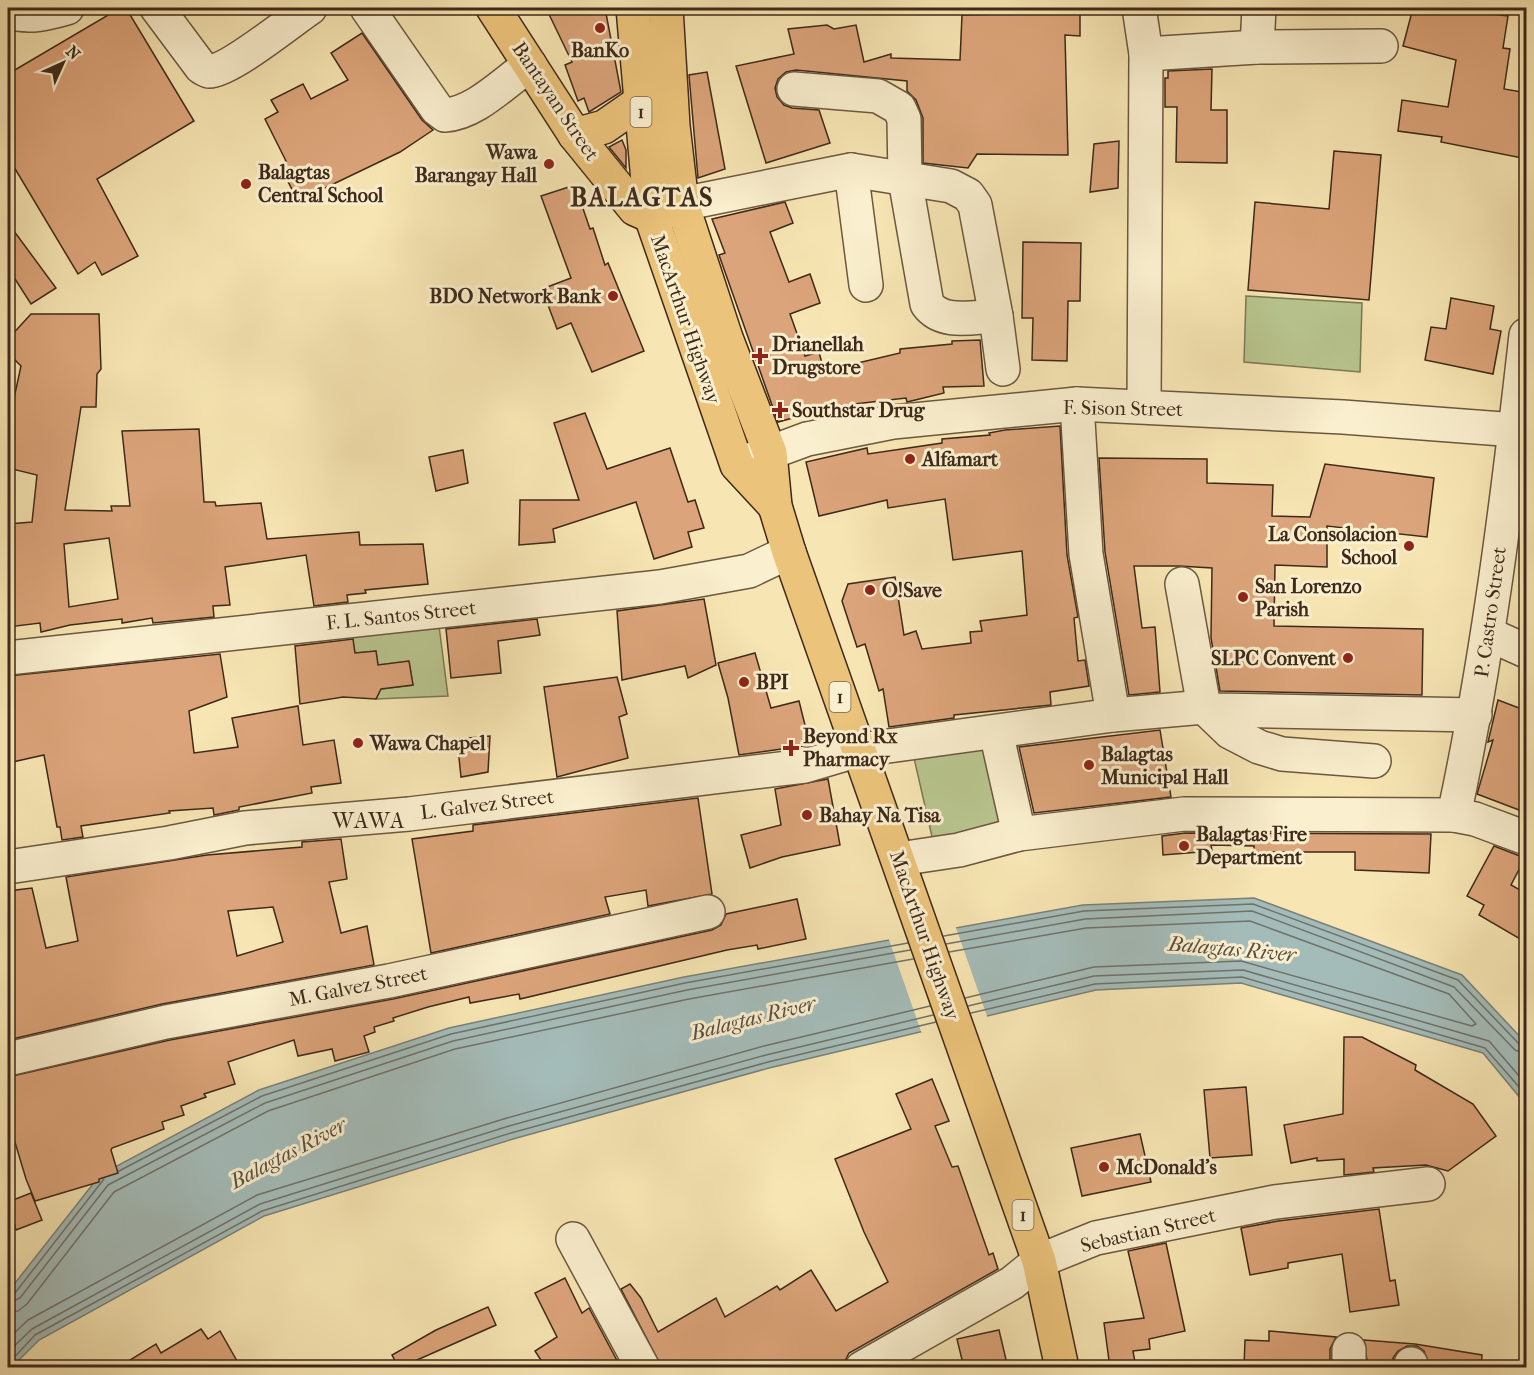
<svg xmlns="http://www.w3.org/2000/svg" width="1534" height="1375" font-family="'IM FELL French Canon',serif">
<style>
.green{fill:#b9c68f;stroke:#7c7854;stroke-width:1.5}
.water{fill:#a4bcb9;stroke:#7b8179;stroke-width:1.5}
.pier{fill:#f7e6b3}
.lines{fill:none;stroke-linecap:round;stroke-linejoin:round}
.shore{stroke:#71726a;stroke-width:1.5}
.stream{stroke:#7b8179;stroke-width:8}
.building{fill:#dca47a;stroke:#3e291a;stroke-width:1.5;fill-rule:evenodd}
.minor-casing{stroke:#6c5840;stroke-width:36}
.major-casing{stroke:#3e291a;stroke-width:36}
.highway-casing{stroke:#3e291a;stroke-width:36}
.minor{stroke:#faefce;stroke-width:33}
.major{stroke:#ecc37a;stroke-width:33}
.highway{stroke:#ecc37a;stroke-width:33}
.poi-dot{fill:#8f2418;stroke:#faefce;stroke-width:2}
.labels{text-anchor:middle;stroke-width:6;stroke-linejoin:round;paint-order:stroke}
.shield{fill:#faefce;stroke:#766450;stroke-width:1.5}
.shield-label{font-size:18px;font-weight:bold;fill:#3e291a}
.poi-label{font-size:20px;font-weight:bold;fill:#3e291a;stroke:#faefce;text-anchor:start}
.street-label{font-size:20px;fill:#3e291a;stroke:#faefce}
.water-label{font-size:21px;font-style:italic;fill:#584e42;stroke:#faefce}
.quarter-label{font-size:22px;letter-spacing:1.5px;fill:#3e291a;stroke:#faefce}
.district-label{font-size:26px;font-weight:bold;letter-spacing:1.5px;fill:#3e291a;stroke:#faefce}
</style>
<rect width="100%" height="100%" fill="#f7e6b3"/>
<filter id="stains"><feTurbulence type="fractalNoise" baseFrequency=".00333" numOctaves="4"/><feColorMatrix values="0 0 0 0 .2 0 0 0 0 .09 0 0 0 0 .02 0 0 0 .5 -.17"/></filter>
<radialGradient id="worn" r=".72"><stop offset=".6" stop-color="#630" stop-opacity="0"/><stop offset="1" stop-color="#630" stop-opacity=".3"/></radialGradient>
<g class="green">
<path d="M1246,296L1362,303L1360,372L1244,362Z"/>
<path d="M438,618L448,696L376,699L381,689L413,685L409,661L378,665L376,651L355,653L351,630Z"/>
<path d="M989,741L1007,824L933,841L914,758Z"/>
</g>
<path class="water" d="M1254,898L1462,975L1526,1043V1105L1483,1053L1241,983L1096,990L769,1068L513,1139L264,1216L39,1340L11,1368L8,1367V1292L100,1175L259,1090L449,1028L684,977L1083,905Z"/>
<path class="pier" d="M955,925L988,1019L922,1034L888,937Z"/>
<g class="lines">
<g class="shore">
<path d="M944,936L1084,911L1253,904L1458,980L1520,1045L1526,1046"/>
<path d="M946,944L1085,919L1252,911L1454,987L1515,1050L1526,1054"/>
<path d="M949,952L1086,928L1250,921L1449,994L1476,1024L1472,1026L1241,961L1094,967L965,998"/>
<path d="M968,1006L1094,976L1243,970L1489,1041L1526,1084"/>
<path d="M971,1013L1095,984L1242,977L1485,1048L1526,1095"/>
<path d="M119,1171L262,1096L451,1034L685,983L908,943"/>
<path d="M8,1295L15,1293L104,1179"/>
<path d="M8,1303L20,1298L108,1185L265,1103L453,1041L687,990L910,950"/>
<path d="M8,1312L18,1311L27,1304L114,1192L268,1111L455,1049L689,999L913,959"/>
<path d="M8,1339L28,1320L257,1195L507,1118L764,1046L930,1006"/>
<path d="M8,1352L32,1329L260,1204L509,1126L766,1055L933,1015"/>
<path d="M8,1364L35,1335L262,1211L511,1133L768,1062L936,1022"/>
</g>
<path class="stream" d="M1511,8L1526,14"/>
</g>
<g class="building">
<path d="M120,8H126L194,121L97,179L138,256L102,275L95,262L78,274L8,157V74Z"/>
<path d="M546,8H605L621,92L589,112L584,98L578,101L565,65L572,62Z"/>
<path d="M1043,8H1080V36L1065,35L1068,155L977,154L968,168L923,163V118L916,100L907,91V81L796,70L786,72L778,79L775,88L777,97L784,105L792,108L819,110L830,143L766,163L736,66L794,54L788,29L827,25L834,29L856,25L864,62L891,54V58L960,60L962,15L1043,13Z"/>
<path d="M1413,8H1451L1508,16L1503,48L1510,49L1504,89L1527,93V159L1441,142L1442,137L1398,131L1402,100L1448,107L1456,60L1403,46Z"/>
<path d="M362,33L422,120L433,130L400,152L298,201L279,164L286,161L265,119L278,112L271,100L303,84L311,99L348,80L331,53Z"/>
<path d="M1212,69L1211,110H1227V163L1176,162L1177,107H1165V78H1168V71Z"/>
<path d="M707,72L725,169L698,178L689,75Z"/>
<path d="M622,140L626,150V168L609,147Z"/>
<path d="M1119,141L1118,188L1090,192L1094,144Z"/>
<path d="M1334,151L1381,155L1369,300L1248,290L1255,202L1329,209Z"/>
<path d="M575,185L590,229L593,228L605,265L608,263L644,351L592,372L571,323L557,329L542,289L571,278L541,196Z"/>
<path d="M785,202L793,223L770,232L789,282L810,274L820,303L790,314L805,356L819,352L824,371L900,353V349L952,344V341L980,340L984,386L943,387L944,393L907,402L906,398L837,406L778,422L719,255L725,253L712,219Z"/>
<path d="M8,223L56,288L31,304L8,268Z"/>
<path d="M1023,242L1081,243L1080,301H1068L1067,361L1032,360L1033,318H1022Z"/>
<path d="M1451,298L1494,306L1490,329L1501,331L1493,374L1425,360L1431,327L1446,329Z"/>
<path d="M31,314H99L101,369L97,374L96,407H81L65,510L112,511L111,506H130L122,431L199,429L204,502H215L216,506L261,503L267,539L359,532L360,545L423,544L428,584L365,590L366,593L347,595L348,602L314,606L306,555L225,567L230,605L213,606L214,617L153,623L152,618L122,623V619L70,625L41,632L40,623L8,627V524L32,522L37,475L8,468V426L21,366L8,353V339ZM109,538L118,599L69,607L64,544Z"/>
<path d="M585,413L607,469L670,448L688,502L695,500L704,528L688,532L692,547L654,559L636,502L553,529L555,542L519,545L520,500H579L554,423Z"/>
<path d="M1060,426L1067,555L1078,617L1074,618L1078,661L1085,660L1089,686L1050,692L1051,705L954,715V718L889,727L883,689L879,691L865,644L857,647L842,601L848,584L895,577L904,635L916,631L922,649L971,643L970,632L982,631L980,621L1027,615L1022,551L953,560L945,499L888,508L887,500L819,516L806,462L867,448L868,454L942,443V439L990,435L989,433L1005,430Z"/>
<path d="M463,450L468,483L436,491L429,457Z"/>
<path d="M1099,458L1207,459V483L1273,485L1272,516L1310,517L1325,464L1434,478L1427,537L1327,526V567L1275,565L1274,626L1423,629L1422,695L1220,691L1211,638L1212,568L1179,566H1134L1142,628L1155,627L1160,692L1129,695L1105,552Z"/>
<path d="M704,599L716,665L688,678L685,666L622,680L617,611Z"/>
<path d="M537,619L540,635L498,641L501,673L451,678L446,629Z"/>
<path d="M353,639L355,653L376,651L378,665L409,661L413,685L381,689L376,699L343,697L300,704L295,646Z"/>
<path d="M755,653L771,708L799,701L810,745L739,755L728,698L718,663Z"/>
<path d="M220,654L227,697L189,711L194,753L238,747L232,718L298,706L303,745L334,740L341,783L311,787L312,793L239,807V810L214,815L213,808L169,811L170,813L81,826L83,837L62,840L60,827H57L44,755L8,763V676Z"/>
<path d="M617,677L627,714L619,717L628,758L557,777L544,687Z"/>
<path d="M1498,700L1527,711V813L1477,794L1493,740L1488,742Z"/>
<path d="M1160,730L1171,797L1034,813L1019,747Z"/>
<path d="M490,736L488,772L461,777L457,739Z"/>
<path d="M828,779L840,845L782,857L750,868L741,835L781,825L775,789Z"/>
<path d="M698,798L712,894L648,906L646,890L605,897L610,914L431,953L412,839L473,831V825Z"/>
<path d="M1185,833L1431,834L1429,873L1355,870V852H1254V846L1211,845L1212,851L1163,855L1162,836Z"/>
<path d="M341,839L347,879L329,882L341,933L367,926L374,965L162,1004L8,1040V891L32,888L46,948L78,941L66,877L207,855L302,847V842ZM273,907L283,942L237,956L228,911Z"/>
<path d="M1494,846L1525,858L1511,885L1527,894V943L1479,915L1484,905L1467,896Z"/>
<path d="M797,899L806,939L758,949L757,945L727,950L520,999L519,994L470,1003L469,997L428,1007L393,1018L394,1021L374,1027L375,1032L364,1036L369,1052L335,1061L332,1049L298,1056L294,1040L228,1062L235,1084L204,1094L206,1097L181,1106L184,1115L162,1122L164,1129L112,1148L111,1150L118,1173L99,1179V1182L35,1201L26,1179L8,1119V1077L170,1040L393,999L712,930L721,925L726,914Z"/>
<path d="M1344,1037H1362L1416,1065L1415,1070L1473,1104L1496,1136L1448,1171L1426,1165L1373,1168L1374,1172L1344,1175V1159L1317,1161V1158L1291,1163L1284,1125L1343,1114Z"/>
<path d="M932,1079L949,1121L935,1126L952,1167L958,1166L989,1255L993,1253L998,1269L849,1353L845,1361L833,1368H662L621,1289L630,1284L641,1298L658,1332L716,1298L725,1317L777,1286L780,1290L811,1270L836,1311L888,1282L864,1232L835,1159L911,1129L896,1094Z"/>
<path d="M1246,1087L1252,1155L1210,1158L1204,1090Z"/>
<path d="M1140,1134L1151,1182L1082,1196L1071,1148Z"/>
<path d="M31,1193L42,1220L16,1230L8,1202Z"/>
<path d="M1379,1209L1390,1281L1395,1280L1399,1305L1350,1312L1342,1254L1288,1263V1268L1250,1275L1241,1228L1278,1221Z"/>
<path d="M1166,1243L1185,1331L1149,1339L1150,1349L1133,1351L1136,1368H1110L1104,1323L1144,1318L1128,1251Z"/>
<path d="M565,1278L582,1313L589,1308L621,1368H546L535,1351L557,1337L535,1293Z"/>
<path d="M488,1307L496,1325L399,1368L392,1355L436,1330Z"/>
<path d="M201,1329L208,1339L220,1331L241,1368H117L156,1344L161,1353Z"/>
<path d="M999,1330L1008,1368H964L957,1339Z"/>
<path d="M1269,1331L1336,1337L1330,1349V1368L1295,1365V1368H1244L1245,1340L1269,1341Z"/>
<path d="M1364,1340L1415,1344L1482,1355L1481,1368H1430L1424,1351L1417,1346H1407L1398,1351L1393,1358V1368L1368,1367Z"/>
</g>
<g class="lines">
<defs>
<g id="minor">
<path d="M157,8L201,67C202,68 208,71 209,71C228,72 292,20 310,8"/>
<path d="M367,8L437,109L445,115C476,113 504,82 530,65"/>
<path d="M8,12C29,18 46,14 67,8"/>
<path d="M1140,14L1146,54L1144,406"/>
<path d="M1257,47L1259,8"/>
<path d="M1146,54L1257,47L1381,46"/>
<path d="M794,89L878,96L899,108L904,119L905,179L927,304C942,325 972,317 996,316"/>
<path d="M851,170L866,285"/>
<path d="M682,204L851,170L951,186L968,195L975,205L996,316L1003,369"/>
<path d="M1077,404L1086,554L1113,715"/>
<path d="M742,463L807,439L893,422L1077,404L1343,417L1516,430"/>
<path d="M1182,584L1204,707L1230,732L1259,747L1282,754L1374,761"/>
<path d="M1488,634L1526,651"/>
<path d="M8,658L660,587L749,571L789,552"/>
<path d="M996,732L1019,834"/>
<path d="M1454,815C1488,657 1508,496 1526,335"/>
<path d="M899,859L959,850L1019,834L1184,814L1454,815L1475,819L1526,838"/>
<path d="M8,867L169,843L245,828L409,814L805,766L859,750L1113,715L1204,707L1216,710L1475,715"/>
<path d="M8,1059L166,1022L389,981L708,912"/>
<path d="M573,1239L643,1368"/>
<path d="M1411,1364L1412,1368"/>
<path d="M862,1368L1012,1283L1039,1261L1096,1238L1275,1202L1428,1184"/>
<path d="M1349,1368V1350"/>
</g>
<path id="major" d="M493,8L575,135L635,209L651,216L674,208"/>
<g id="highway">
<path d="M633,8L651,216L737,465L775,506"/>
<path d="M666,8L673,126L682,204L726,338L770,453L775,506L789,552L1039,1261L1062,1368"/>
<path d="M575,135L604,127L640,102"/>
</g>
</defs>
<use href="#minor" class="minor-casing"/>
<use href="#major" class="major-casing"/>
<use href="#highway" class="highway-casing"/>
<use href="#minor" class="minor"/>
<use href="#major" class="major"/>
<use href="#highway" class="highway"/>
</g>
<g class="poi-dot">
<circle cx="600" cy="28" r="6"/>
<circle cx="549" cy="164" r="6"/>
<circle cx="246" cy="184" r="6"/>
<circle cx="613" cy="296" r="6"/>
<path d="M757 347h6v6h6v6h-6v6h-6v-6h-6v-6h6z"/>
<path d="M777 401h6v6h6v6h-6v6h-6v-6h-6v-6h6z"/>
<circle cx="910" cy="459" r="6"/>
<circle cx="1409" cy="546" r="6"/>
<circle cx="870" cy="590" r="6"/>
<circle cx="1243" cy="597" r="6"/>
<circle cx="1348" cy="658" r="6"/>
<circle cx="744" cy="682" r="6"/>
<circle cx="358" cy="743" r="6"/>
<path d="M788 739h6v6h6v6h-6v6h-6v-6h-6v-6h6z"/>
<circle cx="1089" cy="765" r="6"/>
<circle cx="807" cy="815" r="6"/>
<circle cx="1184" cy="846" r="6"/>
<circle cx="1104" cy="1167" r="6"/>
</g>
<g class="labels">
<g class="shield">
<rect x="630.5" y="97" width="21" height="30" rx="4.5"/>
<rect x="829.5" y="682" width="21" height="30" rx="4.5"/>
<rect x="1012.5" y="1200" width="21" height="30" rx="4.5"/>
</g>
<g class="shield-label">
<text x="641" y="118">1</text>
<text x="840" y="703">1</text>
<text x="1023" y="1221">1</text>
</g>
<g class="poi-label">
<text x="600" y="57" text-anchor="middle">BanKo</text>
<text x="537" y="159" text-anchor="end">Wawa<tspan x="537" dy="23">Barangay Hall</tspan></text>
<text x="258" y="179">Balagtas<tspan x="258" dy="23">Central School</tspan></text>
<text x="601" y="303" text-anchor="end">BDO Network Bank</text>
<text x="772" y="351">Drianellah<tspan x="772" dy="23">Drugstore</tspan></text>
<text x="792" y="417">Southstar Drug</text>
<text x="922" y="466">Alfamart</text>
<text x="1397" y="541" text-anchor="end">La Consolacion<tspan x="1397" dy="23">School</tspan></text>
<text x="1255" y="593">San Lorenzo<tspan x="1255" dy="23">Parish</tspan></text>
<text x="882" y="597">O!Save</text>
<text x="1336" y="665" text-anchor="end">SLPC Convent</text>
<text x="756" y="689">BPI</text>
<text x="803" y="743">Beyond Rx<tspan x="803" dy="23">Pharmacy</tspan></text>
<text x="370" y="750">Wawa Chapel</text>
<text x="1101" y="761">Balagtas<tspan x="1101" dy="23">Municipal Hall</tspan></text>
<text x="819" y="822">Bahay Na Tisa</text>
<text x="1196" y="841">Balagtas Fire<tspan x="1196" dy="23">Department</tspan></text>
<text x="1116" y="1174">McDonald's</text>
</g>
<g class="street-label">
<text transform="translate(556 101) rotate(56)" y="7">Bantayan Street</text>
<text transform="translate(686 319) rotate(71)" y="7">MacArthur Highway</text>
<text transform="translate(1123 408) rotate(1)" y="7">F. Sison Street</text>
<text transform="translate(1490 612) rotate(-82)" y="7">P. Castro Street</text>
<text transform="translate(401 615) rotate(-6)" y="7">F. L. Santos Street</text>
<text transform="translate(487 804) rotate(-7)" y="7">L. Galvez Street</text>
<text transform="translate(925 935) rotate(71)" y="7">MacArthur Highway</text>
<text transform="translate(358 986) rotate(-11)" y="7">M. Galvez Street</text>
<text transform="translate(1148 1230) rotate(-13)" y="7">Sebastian Street</text>
</g>
<g class="water-label">
<text transform="translate(1232 949) rotate(5)" y="7">Balagtas River</text>
<text transform="translate(753 1018) rotate(-14)" y="7">Balagtas River</text>
<text transform="translate(288 1153) rotate(-28)" y="7">Balagtas River</text>
</g>
<g class="quarter-label">
<text x="369" y="828">WAWA</text>
</g>
<g class="district-label">
<text x="642" y="206">BALAGTAS</text>
</g>
</g>
<rect width="1534" height="1375" fill="none" stroke="#f7e6b3" stroke-width="30"/>
<rect x="9" y="9" width="1516" height="1357" fill="none" stroke="#3e291a" stroke-width="3"/>
<rect x="15" y="15" width="1504" height="1345" fill="none" stroke="#3e291a" stroke-width="1.5"/>
<g transform="translate(63 63) rotate(45)" stroke="#faefce" stroke-width="4.5" paint-order="stroke">
<path d="M0-4.5L10 22L0 15L-10 22Z" fill="#3e291a"/>
<text y="-9" font-size="16" font-weight="bold" text-anchor="middle" fill="#3e291a">N</text>
</g>
<rect width="100%" height="100%" filter="url(#stains)"/>
<rect width="100%" height="100%" fill="url(#worn)"/>
</svg>
